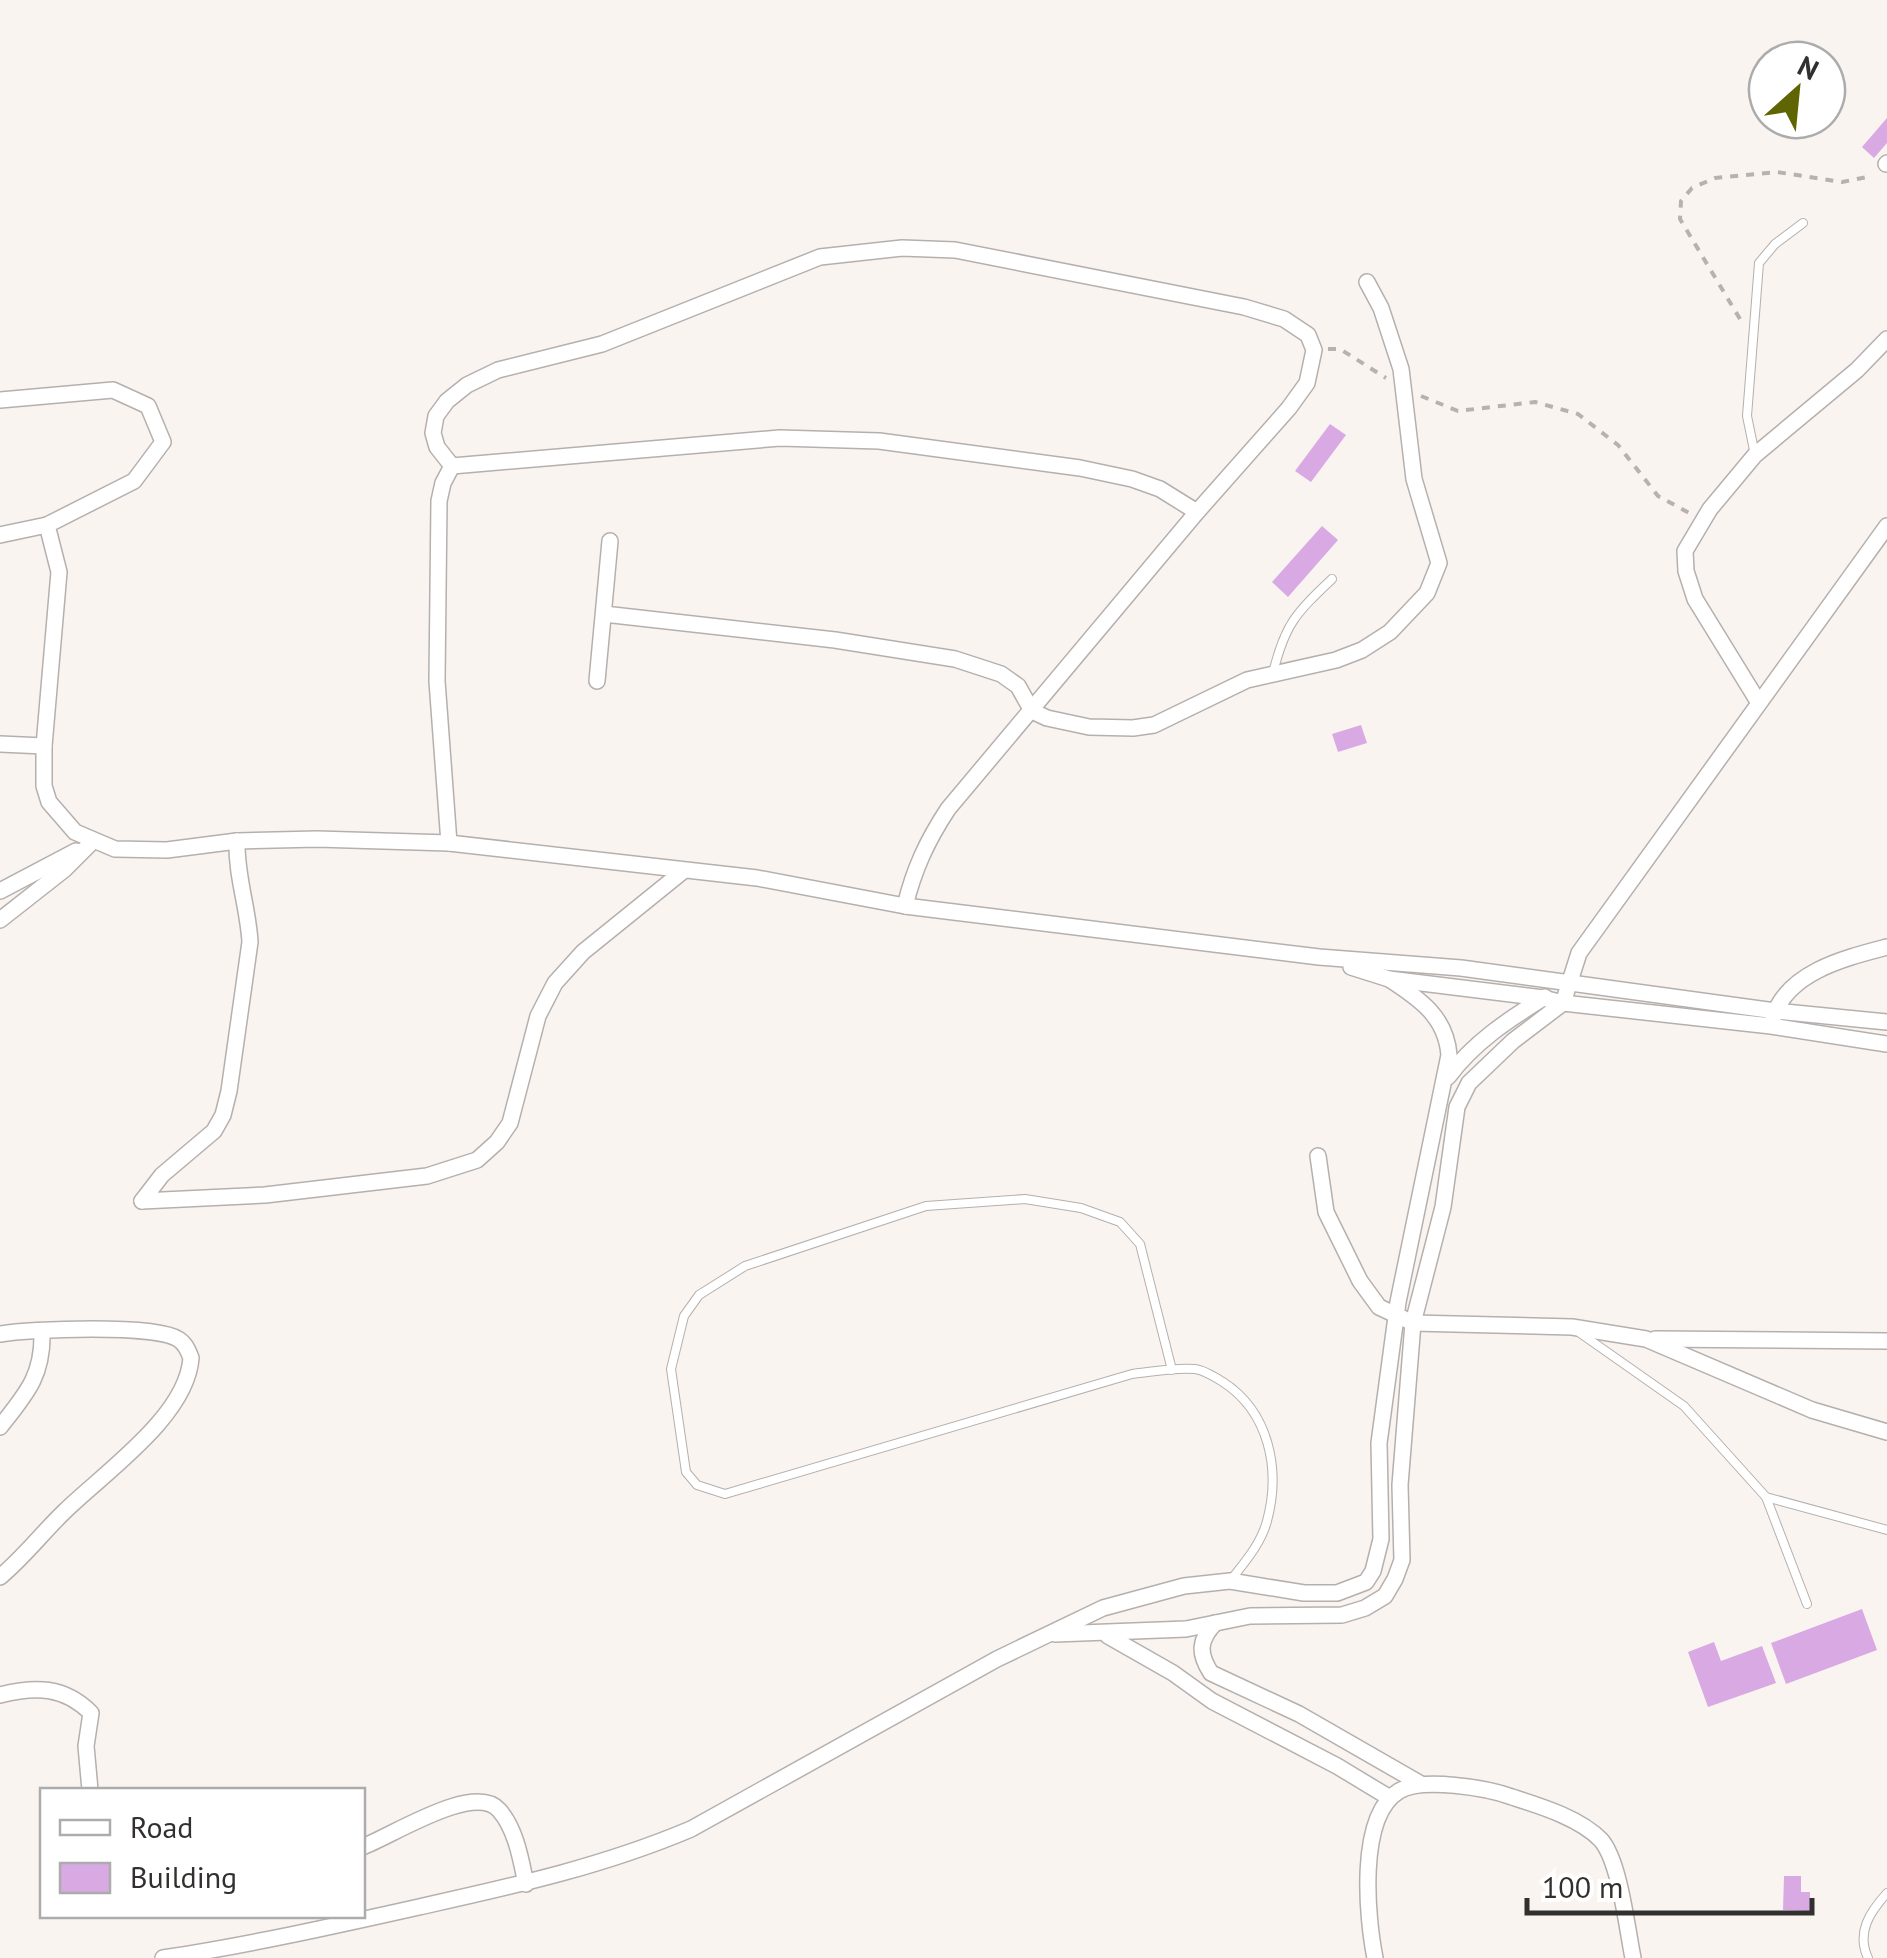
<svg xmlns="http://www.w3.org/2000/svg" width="1887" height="1958" font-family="'PT Sans',sans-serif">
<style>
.building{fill:#d8a9e3}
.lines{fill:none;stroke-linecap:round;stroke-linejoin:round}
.lane-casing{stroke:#b5b0ad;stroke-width:10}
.street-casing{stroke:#b5b0ad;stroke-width:18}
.path{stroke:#b7b2b0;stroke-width:4;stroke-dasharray:8 8;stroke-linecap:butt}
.lane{stroke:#fff;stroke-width:8}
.street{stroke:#fff;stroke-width:15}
</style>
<rect width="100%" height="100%" fill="#faf4f1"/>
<g class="building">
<path d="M1887,118V143L1874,158L1862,147Z"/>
<path d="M1330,424L1346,435L1311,482L1295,471Z"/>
<path d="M1322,526L1338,540L1288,597L1272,582Z"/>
<path d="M1361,725L1367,743L1338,752L1332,734Z"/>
<path d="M1862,1609L1877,1650L1786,1684L1771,1643Z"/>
<path d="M1714,1642L1721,1661L1762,1646L1776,1683L1708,1707L1688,1652Z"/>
<path d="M1784,1876H1801V1892H1810V1911L1783,1910Z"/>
</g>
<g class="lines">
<defs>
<g id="lane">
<path d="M1755,455L1747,416L1759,263L1775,244L1803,223"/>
<path d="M1273,673C1285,624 1296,613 1332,579"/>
<path d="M1580,1333L1684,1406L1766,1497L1887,1530"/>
<path d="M1172,1370L1140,1244L1120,1222L1081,1208L1025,1199L926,1206L745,1266L699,1295L684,1316L671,1369L686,1472L697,1485L725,1494L1132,1374C1152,1372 1175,1367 1195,1369C1204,1370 1215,1377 1223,1382C1269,1412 1281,1469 1267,1521C1261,1544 1244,1563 1230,1581"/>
<path d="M1766,1497L1807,1604"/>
<path d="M1868,1958C1856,1932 1870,1912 1887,1893"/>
</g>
<g id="street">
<path d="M1886,164L1887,163"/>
<path d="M0,400L113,390L148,406L163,442L134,481L47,525L59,572L44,746V786L49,802L75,832L115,849L167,850L237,841L317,839L449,843L757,878L905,906L1319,957L1461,968L1775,1011L1887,1022"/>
<path d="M452,466L437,447L433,433L436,416L447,401L467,385L498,370L602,344L820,257L902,248L955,250L1244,307L1284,319L1308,335L1314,350L1307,383L1289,408L1197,512L948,809C927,841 914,869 905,906"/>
<path d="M452,466L780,438L879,441L1080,468L1132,479L1160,489L1197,512"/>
<path d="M0,535L47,525"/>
<path d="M604,614L835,640L955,659L1001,674L1018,686L1032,711L1047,718L1089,727L1133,728L1154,725L1247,680L1336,660L1362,650L1390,632L1427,593L1439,563L1414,479L1401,369L1381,308L1367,282"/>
<path d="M597,681L610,541"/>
<path d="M1759,703L1695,599L1686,571L1685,551L1710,509L1755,455L1857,370L1887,339"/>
<path d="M0,744L44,746"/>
<path d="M449,843L437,681L439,501L443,483L452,466"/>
<path d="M0,891L76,851"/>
<path d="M0,920L65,869L92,842"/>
<path d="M1351,967L1389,979L1543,998L1563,1003L1771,1026L1887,1044"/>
<path d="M1773,1018C1787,972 1845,958 1887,947"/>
<path d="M1448,1077C1474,1042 1508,1020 1545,997"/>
<path d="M1318,1156L1326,1212L1360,1281L1379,1307L1413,1323L1572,1327L1646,1339L1812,1410L1887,1432"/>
<path d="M142,1201L265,1195L427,1176L477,1160L497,1142L510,1123L538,1016L555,983L583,952L682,872"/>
<path d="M142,1201L162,1175L214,1131L223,1115L229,1091L250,942C248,907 236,876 237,841"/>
<path d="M0,1334C30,1329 155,1324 178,1339C185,1343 188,1350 191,1358C187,1416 105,1472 65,1511C42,1533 25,1556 0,1577"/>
<path d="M1655,1339L1887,1341"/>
<path d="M0,1427C26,1394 43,1376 42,1333"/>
<path d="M1215,1623C1199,1640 1198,1653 1211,1673L1299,1714L1421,1784"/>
<path d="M1055,1634L1186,1629L1250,1616L1342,1615L1365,1608L1385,1596L1395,1579L1402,1560L1400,1485L1413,1323L1443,1207L1457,1107L1469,1083L1513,1041L1563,1003L1579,953L1887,526"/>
<path d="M1108,1636L1173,1673L1212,1701L1337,1766L1390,1798"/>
<path d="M0,1695C35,1686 64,1686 91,1713L86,1746L90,1790"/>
<path d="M362,1847C392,1836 474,1782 499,1810C516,1829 521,1860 526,1884"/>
<path d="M163,1958C249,1945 334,1926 419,1907C513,1886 601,1867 691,1829L997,1659L1103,1608L1184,1586L1230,1581L1304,1593H1337L1366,1582L1373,1571L1381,1539L1379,1443L1398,1302L1449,1055C1446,1017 1420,999 1389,979"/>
<path d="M1375,1958C1367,1918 1357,1816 1399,1791C1422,1777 1487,1788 1512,1797C1540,1806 1580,1818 1601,1840C1620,1862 1627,1929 1633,1958"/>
</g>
</defs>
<use href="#lane" class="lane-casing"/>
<use href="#street" class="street-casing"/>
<g class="path">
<path d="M1740,319L1680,219L1681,201L1692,188L1715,178L1777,172L1842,182L1872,176"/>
<path d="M1328,349H1340L1386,378"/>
<path d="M1421,396L1458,411L1535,402L1578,414L1618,445L1658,496L1691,514"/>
</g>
<use href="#lane" class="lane"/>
<use href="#street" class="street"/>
</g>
<rect x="40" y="1788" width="325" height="130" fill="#ffffff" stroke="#adacac" stroke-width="2.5"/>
<rect x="60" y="1820" width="50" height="15" fill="#ffffff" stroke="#adacac" stroke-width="2.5"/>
<text x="130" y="1838" font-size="30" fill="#32302f">Road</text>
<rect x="60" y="1863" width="50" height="30" fill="#d8a9e3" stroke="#adacac" stroke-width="2.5"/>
<text x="130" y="1888" font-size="30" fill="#32302f">Building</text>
<g transform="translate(1797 90) rotate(27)"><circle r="48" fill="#ffffff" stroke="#adacac" stroke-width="2.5"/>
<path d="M0-8L18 38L0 25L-18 38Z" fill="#5f6502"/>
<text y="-15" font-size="28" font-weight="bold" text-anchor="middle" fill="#32302f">N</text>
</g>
<path d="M1527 1898v15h285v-15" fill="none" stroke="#32302f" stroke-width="5"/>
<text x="1542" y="1898" font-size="30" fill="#32302f" stroke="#ffffff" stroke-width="8" paint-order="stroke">100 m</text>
</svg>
